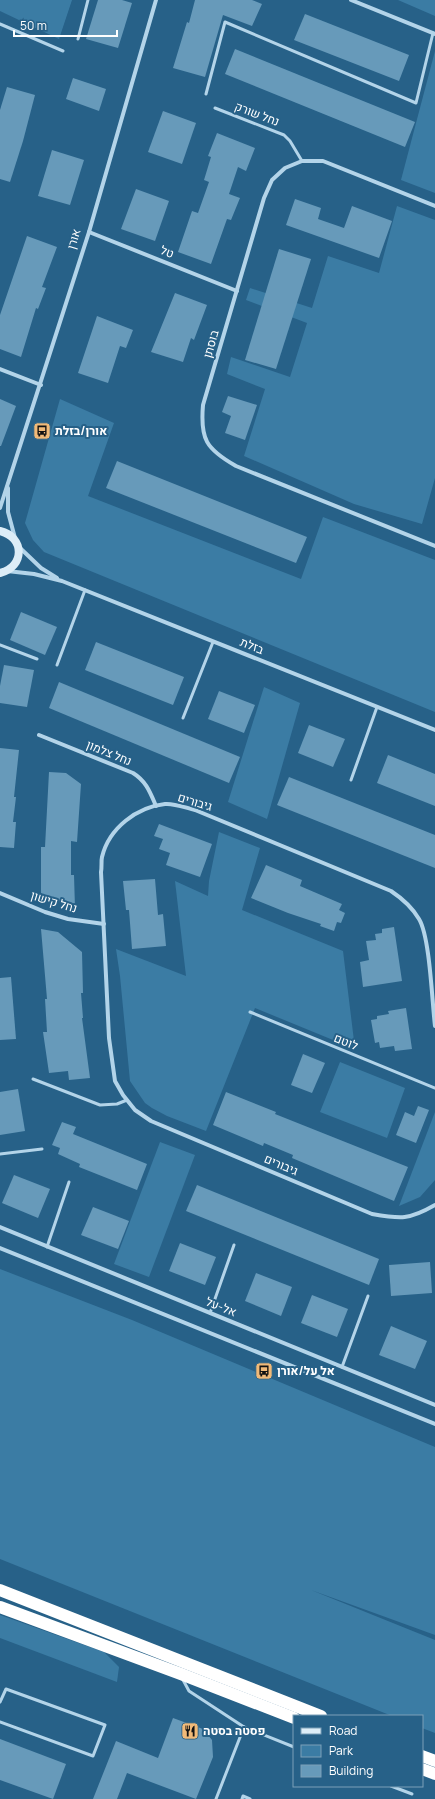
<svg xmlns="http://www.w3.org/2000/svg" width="435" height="1799" font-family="Manrope,Heebo,sans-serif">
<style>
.green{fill:#3b7ca4}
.building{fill:#679aba}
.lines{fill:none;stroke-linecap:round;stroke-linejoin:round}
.lane{stroke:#b3d4e9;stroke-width:3}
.street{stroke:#b3d4e9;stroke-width:4}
.secondary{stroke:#ddedf7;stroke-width:8}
.highway{stroke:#fff;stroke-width:12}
.labels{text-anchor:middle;stroke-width:4;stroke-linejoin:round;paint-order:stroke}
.street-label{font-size:12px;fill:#fff;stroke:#276188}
.poi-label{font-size:12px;font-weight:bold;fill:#fff;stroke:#276188;text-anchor:start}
</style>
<rect width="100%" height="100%" fill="#276188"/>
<g class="green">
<path d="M0,0H72L59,39L0,11Z"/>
<path d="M398,0H435V16Z"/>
<path d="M435,51V193L401,180Z"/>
<path d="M397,206L435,220V478L422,524L354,504L244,456L265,389L227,374L231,357L290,377L307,323L246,300L250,288L312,308L328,256L379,273Z"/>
<path d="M60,399L114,423L88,496L301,579L323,517L435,560V712L44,552L33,540L25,523Z"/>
<path d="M264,687L300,703L267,819L228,802Z"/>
<path d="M219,832L260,848L242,910L343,951L355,1049L255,1008L206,1131L167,1116L152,1108L145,1103L130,1081L120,976L116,949L186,976L175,881L208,896L209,881Z"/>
<path d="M340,1062L405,1088L387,1138L320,1112Z"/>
<path d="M435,1112V1180L420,1197L399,1206Z"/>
<path d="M160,1142L195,1155L149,1277L114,1264Z"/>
<path d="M0,1269L132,1320L435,1447V1635L311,1590L435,1640V1733L422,1728V1716H392L0,1559Z"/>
<path d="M0,1615L104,1652L119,1667L117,1682L0,1638Z"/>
</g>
<g class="building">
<path d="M98,0H122L132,3L118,48L86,39Z"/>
<path d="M195,0H252L262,4L252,26L223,15L205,77L173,68L187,22L189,23Z"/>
<path d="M305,14L409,55L399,81L294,40Z"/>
<path d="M235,49L415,122L405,147L225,74Z"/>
<path d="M73,78L106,89L99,111L66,99Z"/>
<path d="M7,87L35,95L23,141L10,182L0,179V110Z"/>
<path d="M163,111L196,123L182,164L148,152Z"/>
<path d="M217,133L255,148L246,171L238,167L229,194L240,198L231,220L227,219L211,264L178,252L192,211L198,213L209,182L204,180L211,157L208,156Z"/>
<path d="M52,150L84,160L70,205L38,196Z"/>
<path d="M136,189L169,201L155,241L121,229Z"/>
<path d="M295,199L321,208L318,219L344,228L352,206L392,221L379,258L286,225Z"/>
<path d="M27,236L57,247L42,287L46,288L38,309L36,308L21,357L0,349V315Z"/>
<path d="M279,249L311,259L276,369L245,360Z"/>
<path d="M175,293L207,305L194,340L191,338L183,362L151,352Z"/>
<path d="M97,316L133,330L126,348L120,346L108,383L78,373Z"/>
<path d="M228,396L257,405L245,440L225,433L231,416L222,412Z"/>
<path d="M0,399L16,406L1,446H0Z"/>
<path d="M117,461L307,537L296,563L106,488Z"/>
<path d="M21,612L57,627L45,655L10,640Z"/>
<path d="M96,642L184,677L173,705L85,670Z"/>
<path d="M4,665L34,670L27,707L0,703V686Z"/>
<path d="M59,682L240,757L229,783L49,708Z"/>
<path d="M219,691L255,705L244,733L208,719Z"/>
<path d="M309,725L345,739L333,767L298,753Z"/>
<path d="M0,748L19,750L14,797H16L13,822H16L14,848L0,847Z"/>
<path d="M388,755L435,774V806L377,783Z"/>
<path d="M49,772L66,773L81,784L77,842L71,841V875H74L75,908L41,895V847H45Z"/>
<path d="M289,777L435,835V868L277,805Z"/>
<path d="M159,824L212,844L200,877L166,865L170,853L159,849L163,839L154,836Z"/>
<path d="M266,865L302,880L300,886L342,904L339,910L345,913L341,923L337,922L334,931L320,926L321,924L288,913L251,898Z"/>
<path d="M155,879L158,915L163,914L166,946L132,949L129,910H126L123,881Z"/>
<path d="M394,927L402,981L363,987L360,962L369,960L366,941L376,940L375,934L382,933V929Z"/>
<path d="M41,929L58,932L82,952L83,993H81L83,1018H82L90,1078L69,1080L68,1071L49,1073L43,1032H47L45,999H47Z"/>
<path d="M11,977L16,1039L0,1040V978Z"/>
<path d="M406,1008L412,1049L395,1051L394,1046L380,1048L379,1042L375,1043L371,1020L377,1019V1016L389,1014L388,1011Z"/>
<path d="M303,1054L325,1063L312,1093L291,1085Z"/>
<path d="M18,1089L25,1131L0,1135V1092Z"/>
<path d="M226,1092L276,1112L275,1114L408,1167L394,1201L292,1158L293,1155L264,1143L263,1146L213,1125Z"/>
<path d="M418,1106L429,1110L416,1143L396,1135L405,1112L414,1116Z"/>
<path d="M62,1122L76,1127L73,1134L147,1164L137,1190L79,1167L80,1164L58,1154L60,1148L52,1145Z"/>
<path d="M14,1175L50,1189L38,1218L2,1203Z"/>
<path d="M197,1185L379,1259L369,1285L186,1211Z"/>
<path d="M93,1207L129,1221L118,1249L81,1235Z"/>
<path d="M180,1243L216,1257L205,1285L169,1271Z"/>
<path d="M430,1262L432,1293L391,1296L389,1265Z"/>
<path d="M256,1273L292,1287L281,1316L245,1301Z"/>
<path d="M312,1295L348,1309L337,1337L301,1323Z"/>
<path d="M391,1326L427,1341L415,1369L379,1355Z"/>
<path d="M173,1718L203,1729L212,1740L213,1757L196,1799L127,1773L117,1799H93L116,1741L158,1758Z"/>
<path d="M0,1739L66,1764L53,1799L0,1780Z"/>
</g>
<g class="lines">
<g class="lane">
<path d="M0,24L63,51"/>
<path d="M78,39L88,0"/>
<path d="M206,94L225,22L416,103L433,33"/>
<path d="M215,108L284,135L290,141L302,161"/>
<path d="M0,645L37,659"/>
<path d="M57,665L85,590"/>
<path d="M183,718L213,642"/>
<path d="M351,780L377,707"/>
<path d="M250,1012L435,1088"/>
<path d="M33,1079L100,1105L117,1104L127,1100"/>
<path d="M0,1154L42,1149"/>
<path d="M47,1247L69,1182"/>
<path d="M210,1313L234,1245"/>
<path d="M342,1367L368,1296"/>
<path d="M182,1678L189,1691L244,1727L294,1747"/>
<path d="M0,1702L6,1689L105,1725L93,1756L0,1722"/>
<path d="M391,1786L412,1794"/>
<path d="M216,1799L244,1727"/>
<path d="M242,1799L243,1796L250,1799"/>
</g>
<g class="street">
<path d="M351,0L435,34"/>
<path d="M435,206L323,161H302L285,168L272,180L264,198L203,405C200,439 206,449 236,466L435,546"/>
<path d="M89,232L237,291"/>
<path d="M0,369L41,385"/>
<path d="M8,488V512L15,538"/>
<path d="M0,508L89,232L156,0"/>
<path d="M19,547L41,568L57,578"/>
<path d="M7,571L34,574L62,581L435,730"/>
<path d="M39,735L133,773C146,781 150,792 156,806"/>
<path d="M0,893L45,912L68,919L104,924"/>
<path d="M435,1026C432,1002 430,937 419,919C412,907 403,899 391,891L195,810C186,808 174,803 165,804C137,807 109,828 102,857C101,861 102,867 101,872L109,1038L115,1081L123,1095L135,1110L151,1121L372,1214C401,1219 409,1220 435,1205"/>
<path d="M0,1227L435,1405"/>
<path d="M0,1248L435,1424"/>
</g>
<path class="secondary" d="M0,531C25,537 25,567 0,573"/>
<g class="highway">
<path d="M0,1590L321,1716"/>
<path d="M0,1607L181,1674L294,1718"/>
<path d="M422,1756L435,1761"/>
<path d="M422,1769L435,1774"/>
</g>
</g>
<defs>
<symbol id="bus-square" viewBox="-11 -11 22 22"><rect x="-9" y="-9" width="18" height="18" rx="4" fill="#f1ba78" stroke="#276188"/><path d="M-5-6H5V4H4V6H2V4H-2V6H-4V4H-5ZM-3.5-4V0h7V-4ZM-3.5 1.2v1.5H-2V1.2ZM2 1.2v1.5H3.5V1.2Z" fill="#111"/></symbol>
<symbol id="restaurant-square" viewBox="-11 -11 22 22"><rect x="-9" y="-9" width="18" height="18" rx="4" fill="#f1ba78" stroke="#276188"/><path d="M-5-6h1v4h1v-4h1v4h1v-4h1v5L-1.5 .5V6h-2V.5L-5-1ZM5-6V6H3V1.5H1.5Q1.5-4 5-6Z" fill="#111"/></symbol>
</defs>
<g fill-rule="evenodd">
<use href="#bus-square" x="32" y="421" width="20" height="20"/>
<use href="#bus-square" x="254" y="1361" width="20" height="20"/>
<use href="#restaurant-square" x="180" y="1721" width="20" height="20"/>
</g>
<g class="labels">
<g class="street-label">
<text transform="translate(257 114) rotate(21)" y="4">נחל שורק</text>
<text transform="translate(74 239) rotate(-73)" y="4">אורן</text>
<text transform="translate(167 252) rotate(22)" y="4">טל</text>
<text transform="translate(211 344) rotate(-74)" y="4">בוסתן</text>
<text transform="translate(252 646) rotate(22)" y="4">בזלת</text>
<text transform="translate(109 753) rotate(22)" y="4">נחל צלמון</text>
<text transform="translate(195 802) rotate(17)" y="4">גיבורים</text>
<text transform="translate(54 902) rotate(17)" y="4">נחל קישון</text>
<text transform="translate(346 1042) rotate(22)" y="4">לוטם</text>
<text transform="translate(281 1165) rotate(23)" y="4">גיבורים</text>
<text transform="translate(221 1307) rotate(22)" y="4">אל-על</text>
</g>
<g class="poi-label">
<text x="55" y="435">אורן/בזלת</text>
<text x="277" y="1375">אל על/אורן</text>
<text x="203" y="1735">פסטה בסטה</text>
</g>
</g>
<rect x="293" y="1715" width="130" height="72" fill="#276188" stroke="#7da0b8"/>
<rect x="301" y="1728" width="20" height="6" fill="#ddedf7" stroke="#7da0b8"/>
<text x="329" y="1735" font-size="12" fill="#ffffff">Road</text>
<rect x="301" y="1745" width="20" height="12" fill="#3b7ca4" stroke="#7da0b8"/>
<text x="329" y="1755" font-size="12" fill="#ffffff">Park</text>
<rect x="301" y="1765" width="20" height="12" fill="#679aba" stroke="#7da0b8"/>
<text x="329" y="1775" font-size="12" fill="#ffffff">Building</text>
<path d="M14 30v6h103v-6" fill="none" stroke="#ffffff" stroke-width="2"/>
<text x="20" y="30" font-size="12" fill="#ffffff" stroke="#276188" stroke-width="3" paint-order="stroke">50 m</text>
</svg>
